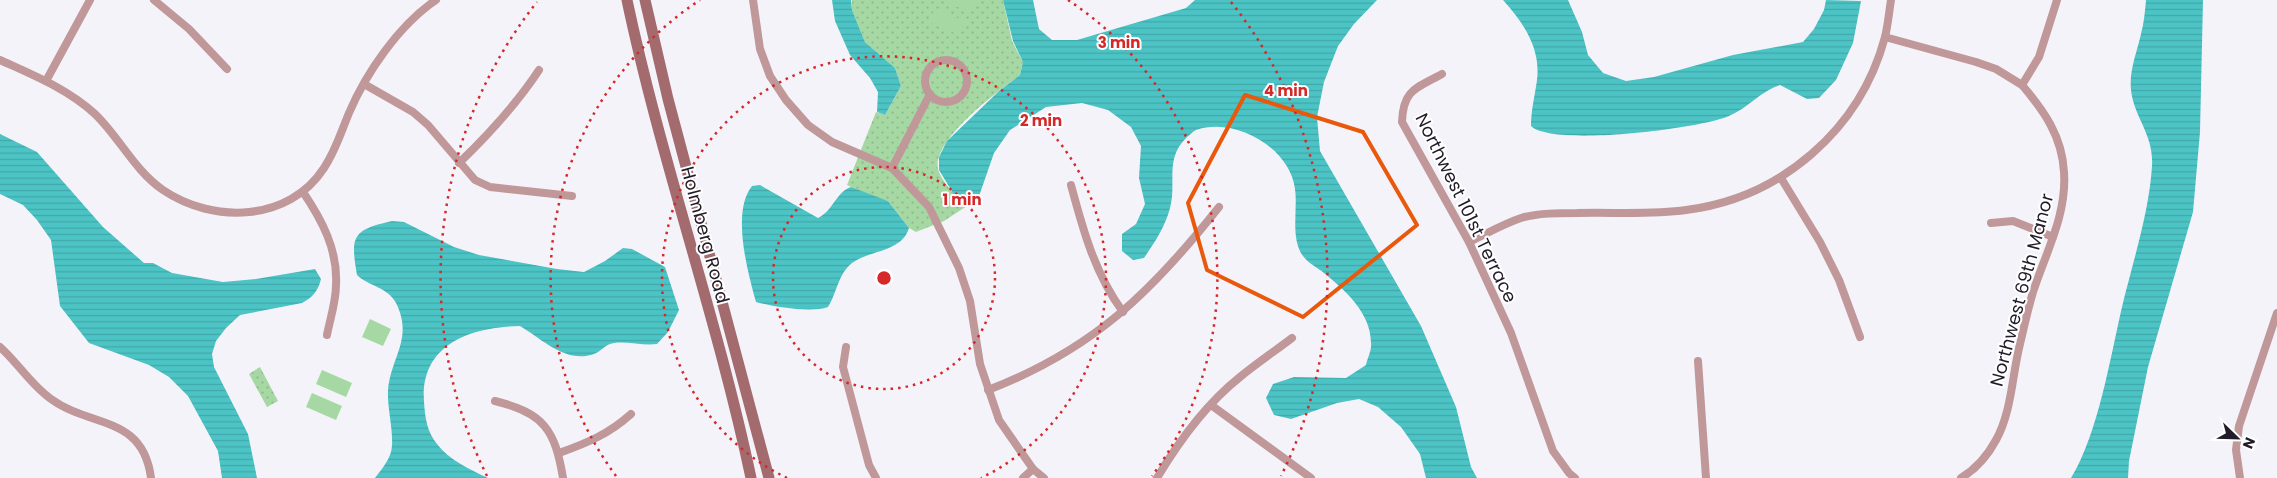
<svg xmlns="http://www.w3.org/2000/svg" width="2277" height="478" font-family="Poppins,sans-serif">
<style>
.park{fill:url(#park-dots)}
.garden{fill:#a6d8a3}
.water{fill:url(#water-rules)}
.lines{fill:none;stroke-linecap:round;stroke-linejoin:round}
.street{stroke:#c09899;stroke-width:8}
.secondary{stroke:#a36b6e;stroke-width:11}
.marked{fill:none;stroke:#e8590c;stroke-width:4;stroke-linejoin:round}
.ring{fill:none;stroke:#d62828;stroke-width:2.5;stroke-dasharray:2.5 5}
.labels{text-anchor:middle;stroke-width:4;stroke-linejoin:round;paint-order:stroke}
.street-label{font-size:18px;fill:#201b28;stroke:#fff}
.centre{fill:#d62828;stroke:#fff;stroke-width:2.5}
.ring-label{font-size:15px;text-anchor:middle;font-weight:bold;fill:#d62828;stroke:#fff;stroke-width:4;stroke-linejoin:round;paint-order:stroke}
</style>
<defs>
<pattern id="park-dots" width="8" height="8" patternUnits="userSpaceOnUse" patternTransform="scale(1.25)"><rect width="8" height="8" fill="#a6d8a3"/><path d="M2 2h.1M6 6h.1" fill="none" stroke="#8fb98c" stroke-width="1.8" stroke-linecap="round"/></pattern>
<pattern id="water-rules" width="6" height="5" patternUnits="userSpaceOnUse" patternTransform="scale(1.25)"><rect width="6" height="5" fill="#4cc4c5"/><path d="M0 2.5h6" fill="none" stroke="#42a8a9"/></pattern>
</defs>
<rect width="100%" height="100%" fill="#f5f3fa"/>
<g class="park">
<path d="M852,0H1003L1012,41L1023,62L1020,75C998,91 932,140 938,169C941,181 958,199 967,206L944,221L916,232L909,228L888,201L870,196L847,185L876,112L885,115L901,86L895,68L865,42L852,10Z"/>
<path d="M260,367L278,401L267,407L249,374Z"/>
</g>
<g class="garden">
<path d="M942,0H975L969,12Z"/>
<path d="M935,8L965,21L959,35L929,22Z"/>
<path d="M370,319L391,329L383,346L362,337Z"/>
<path d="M322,370L352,383L346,397L316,384Z"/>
<path d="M312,393L342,406L336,420L306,407Z"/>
</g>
<g class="water">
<path d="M832,0H851L852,10L865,42L895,68L901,86L885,115L877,112L878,92L870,78L850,55L835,21Z"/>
<path d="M1003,0H1033L1039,29L1052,40H1077L1186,8L1195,0H1377L1354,24L1338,46L1324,82L1317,117L1320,151L1421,326L1456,407L1471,467L1477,478H1426L1420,454L1401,427L1378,407L1359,399L1337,403L1291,419L1274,415L1266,398L1273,384L1294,377L1346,378L1366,365C1367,359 1372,350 1371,343C1371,313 1345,290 1324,273C1318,268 1308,263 1303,256C1290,238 1298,210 1295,189C1290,148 1235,116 1196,130C1193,131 1190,135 1187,137C1164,159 1177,182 1170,208C1165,227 1155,242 1144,258L1133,260L1122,251V234L1136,224L1145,204L1139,178L1141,146L1131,127L1108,110L1082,103L1046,107L1010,130L994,153L978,199L967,205L956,198L939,170V157L947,141L999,91L1020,75L1023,62L1013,41Z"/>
<path d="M1503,0H1568L1582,32L1588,55L1603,73L1626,81L1654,77L1733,55L1803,42L1814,29L1824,10L1826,0L1861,1L1853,43L1836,80L1819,98L1807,99L1780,85C1761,91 1748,108 1729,116C1699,129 1552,147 1531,126C1531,110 1535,95 1537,80C1541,48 1523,22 1503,0Z"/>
<path d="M2146,0H2203L2200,132L2193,212L2148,367L2129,461L2128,478H2071C2098,434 2110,359 2122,307C2133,261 2149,213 2152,166C2154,134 2134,118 2131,90C2129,70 2137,52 2141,34C2144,23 2145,11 2146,0Z"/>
<path d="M0,134L37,152L103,227L144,263H153L172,273L223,282L256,279L315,269L321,279C318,291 313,297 302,303L240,315L226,328L216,341L212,354L214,367L248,434L257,478H222L218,451L188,396L169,377L149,365L89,343L60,306L51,240L37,220L23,205L0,194Z"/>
<path d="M760,185L818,218C833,211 836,192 851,187L888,201L909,228C902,252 870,250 852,263C838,274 837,293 828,307C812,313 773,307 756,302C748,273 731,212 752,186Z"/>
<path d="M392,221L404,222L454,247L479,255L557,269L584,272L605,261L623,248L632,249L665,267L679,310L668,332L657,344C643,346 628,341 614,343C605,344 602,351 594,354C566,364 542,339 520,326C472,327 420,343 424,402C425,417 427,432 437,444C449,460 471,470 488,478H375C381,470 388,462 391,452C395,436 387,409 388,391C390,358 414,339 396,303C388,287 368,286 357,275C350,235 353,230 392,221Z"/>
</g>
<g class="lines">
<g class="street">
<path d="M154,0L189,29L227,69"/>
<path d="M753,0L760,49L770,76L786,100L808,125L832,142L892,168L929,207L959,268L970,301L980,364L999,420L1033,469L1044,478"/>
<path d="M1885,37L1976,62L1996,69L2022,85"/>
<path d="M0,60C33,75 68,89 95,114C119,137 135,171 163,190C213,224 289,222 324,168C336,150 341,132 349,113C366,73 399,25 436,0"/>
<circle cx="946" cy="81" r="21"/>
<path d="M1442,74C1417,88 1403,89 1402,122L1469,242L1511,333L1553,451L1569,473L1575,478"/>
<path d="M46,81L90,0"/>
<path d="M364,84L413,112L428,125L475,180L490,187L572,196"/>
<path d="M459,163C489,134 516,105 539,70"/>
<path d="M892,168L930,94"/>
<path d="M1781,178L1820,242L1839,280L1860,337"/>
<path d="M1071,185C1083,230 1095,274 1123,312"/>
<path d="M303,192C322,220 338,250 336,285C336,302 330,319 327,335"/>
<path d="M1991,223L2013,221L2053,237"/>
<path d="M1469,242C1486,234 1503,224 1521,218C1538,213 1559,213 1577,213C1613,212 1651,215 1686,210C1781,198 1860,130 1885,37C1888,25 1889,12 1891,0"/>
<path d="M0,347C18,363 31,385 51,399C91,428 143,415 151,478"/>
<path d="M846,347L843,367L869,465L876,478"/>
<path d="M1698,361L1706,478"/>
<path d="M988,390C1092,350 1151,293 1219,207"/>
<path d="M495,401C544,413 555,430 563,478"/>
<path d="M1211,405L1311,478"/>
<path d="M559,453C587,443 609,434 631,414"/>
<path d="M1023,478L1033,469"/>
<path d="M1157,478C1179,441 1206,404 1240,377C1257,363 1275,351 1292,338"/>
<path d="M1961,478C1976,469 1988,455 1996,440C2012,411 2012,375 2020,344C2024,327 2028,309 2033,292C2046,252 2067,215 2064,172C2062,136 2044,111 2022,85L2039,57L2057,0"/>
<path d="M2240,478L2236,450L2239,426L2277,313"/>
</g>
<g class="secondary">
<path d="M627,0C661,161 717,317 751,478"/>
<path d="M645,0L668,99L769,478"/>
</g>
</g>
<path class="marked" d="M1245,95L1363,132L1417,225L1303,317L1207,270L1188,203Z"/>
<g class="ring">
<circle cx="884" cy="278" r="111"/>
<path d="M787 478A222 222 0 1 1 981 478"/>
<path d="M616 476A333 333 0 0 1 700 0M1068 0A333 333 0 0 1 1152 476"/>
<path d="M487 476A444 444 0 0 1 537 2M1231 2A444 444 0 0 1 1281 476"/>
</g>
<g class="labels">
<g class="street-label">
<text transform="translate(1466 208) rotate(64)" y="6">Northwest 101st Terrace</text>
<text transform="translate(705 235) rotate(75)" y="6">Holmberg Road</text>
<text transform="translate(2022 290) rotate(-75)" y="6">Northwest 69th Manor</text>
</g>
</g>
<circle cx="884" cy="278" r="8" class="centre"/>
<g class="ring-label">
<text x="1119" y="48">3 min</text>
<text x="1286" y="96">4 min</text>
<text x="1041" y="126">2 min</text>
<text x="962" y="205">1 min</text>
</g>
<g transform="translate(2237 438) rotate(113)" stroke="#ffffff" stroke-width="4" paint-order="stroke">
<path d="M0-4L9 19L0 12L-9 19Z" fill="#201b28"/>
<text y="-8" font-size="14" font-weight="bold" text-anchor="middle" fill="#201b28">N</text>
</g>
</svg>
